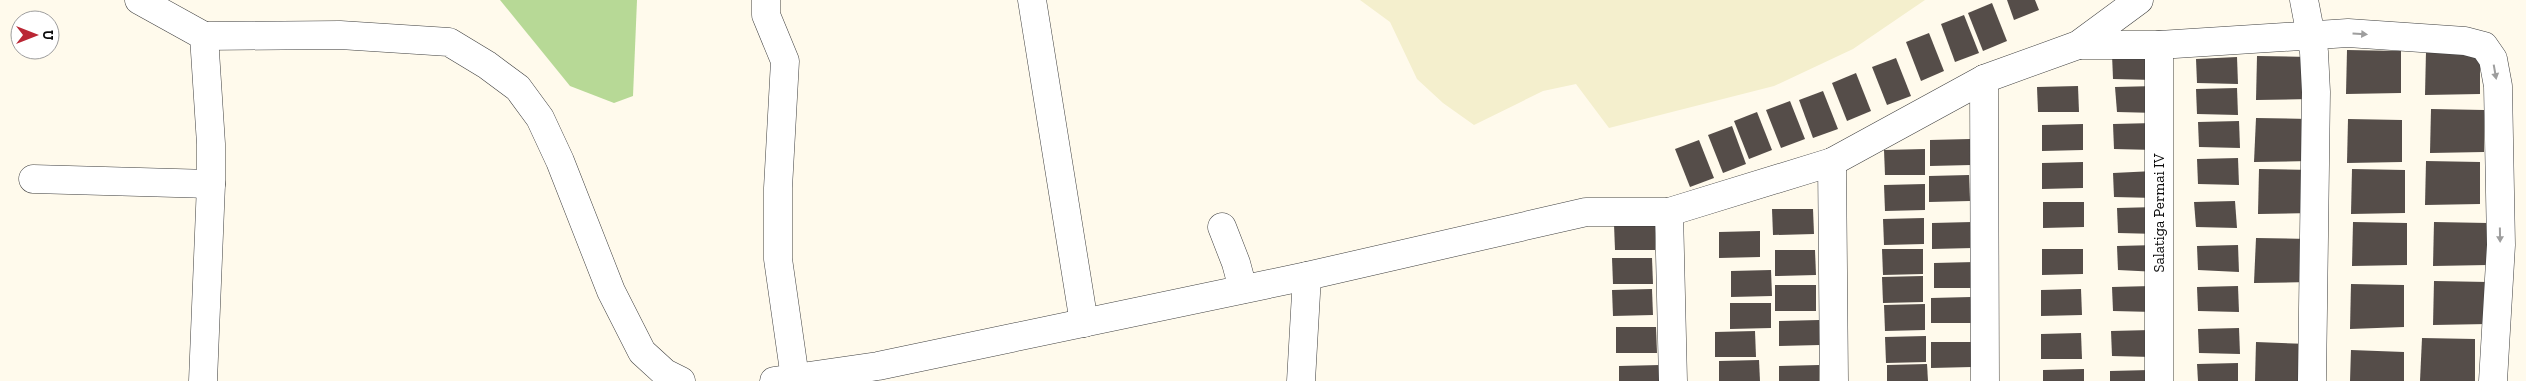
<svg xmlns="http://www.w3.org/2000/svg" width="2526" height="381" font-family="'Zilla Slab',serif">
<style>
.farmland{fill:#f4efcd}
.forest{fill:#b7d996}
.building{fill:#554d49}
.lines{fill:none;stroke-linecap:round;stroke-linejoin:round}
.minor-casing{stroke:#3f3f3f;stroke-width:29}
.minor{stroke:#fff;stroke-width:28}
.oneway{fill:#9e9e9e}
.labels{text-anchor:middle;stroke-width:5;stroke-linejoin:round;paint-order:stroke}
.street-label{font-size:15px;fill:#0c0c0c;stroke:#fff}
</style>
<rect width="100%" height="100%" fill="#fffaec"/>
<path class="farmland" d="M1360,0H1925L1853,49L1774,86L1609,128L1576,84L1543,91L1474,125L1443,103L1417,79L1390,22Z"/>
<path class="forest" d="M500,0H637L633,96L614,103L570,86Z"/>
<g class="building">
<path d="M2007,0H2035L2039,10L2014,20Z"/>
<path d="M1992,3L2007,41L1983,51L1968,13Z"/>
<path d="M1964,15L1979,53L1955,62L1941,24Z"/>
<path d="M1929,33L1944,71L1921,81L1906,42Z"/>
<path d="M2347,50L2401,51V93L2346,94Z"/>
<path d="M2426,51L2480,52V94L2425,95Z"/>
<path d="M2152,53L2154,80L2113,79L2112,54Z"/>
<path d="M2257,56L2310,57V99L2256,100Z"/>
<path d="M2237,57L2238,84L2197,83L2196,59Z"/>
<path d="M1896,58L1911,96L1887,105L1872,67Z"/>
<path d="M1856,73L1871,111L1847,121L1832,83Z"/>
<path d="M2078,86L2079,112H2038L2037,87Z"/>
<path d="M2156,86L2157,113L2117,112L2115,87Z"/>
<path d="M2237,88L2238,115L2197,114L2196,89Z"/>
<path d="M1823,91L1838,129L1813,138L1799,100Z"/>
<path d="M1790,101L1805,139L1781,148L1766,110Z"/>
<path d="M2431,109L2484,110V152L2430,153Z"/>
<path d="M1757,112L1772,150L1749,159L1734,121Z"/>
<path d="M2256,118L2309,119V161L2254,162Z"/>
<path d="M2348,119L2402,120V162L2347,163Z"/>
<path d="M2239,121L2240,148L2199,147L2198,122Z"/>
<path d="M2154,123L2155,150L2114,149L2113,124Z"/>
<path d="M2083,124V150L2042,151V125Z"/>
<path d="M1732,126L1746,164L1723,173L1708,135Z"/>
<path d="M1970,139L1971,165L1930,166V140Z"/>
<path d="M1699,140L1714,178L1690,187L1675,149Z"/>
<path d="M1925,149V175H1885L1884,150Z"/>
<path d="M2238,158L2239,185L2198,184L2197,159Z"/>
<path d="M2426,161L2480,162V204L2425,205Z"/>
<path d="M2083,162V188L2042,189V163Z"/>
<path d="M2259,169L2313,170V213L2258,214Z"/>
<path d="M2352,169L2405,170V213L2351,214Z"/>
<path d="M2154,171L2155,198L2114,197L2113,173Z"/>
<path d="M1969,175L1970,201L1929,202V176Z"/>
<path d="M1925,184V210L1885,211L1884,185Z"/>
<path d="M2235,201L2237,228L2196,227L2194,202Z"/>
<path d="M2043,202H2084V227L2043,228Z"/>
<path d="M2157,207L2158,234L2118,233L2117,208Z"/>
<path d="M1772,209H1813L1814,234L1773,235Z"/>
<path d="M1924,218V244L1884,245L1883,219Z"/>
<path d="M1972,222L1973,248L1932,249V223Z"/>
<path d="M2353,222L2407,223V265L2352,266Z"/>
<path d="M2434,222L2488,223V265L2433,266Z"/>
<path d="M1614,224H1655V250H1615Z"/>
<path d="M1760,231V257L1719,258V232Z"/>
<path d="M2256,238L2309,239V282L2254,283Z"/>
<path d="M2157,245L2158,272L2118,270L2117,246Z"/>
<path d="M2238,245L2239,272L2198,270L2197,246Z"/>
<path d="M1882,249H1923V274L1883,275Z"/>
<path d="M2042,249H2083V274L2042,275Z"/>
<path d="M1775,250H1815L1816,275L1775,276Z"/>
<path d="M1612,258H1652L1653,284H1613Z"/>
<path d="M1975,262V288H1934V263Z"/>
<path d="M1771,270L1772,296L1731,297V271Z"/>
<path d="M1923,276V302L1883,303L1882,277Z"/>
<path d="M2434,281L2488,282V324L2433,325Z"/>
<path d="M2351,284L2404,285V327L2350,329Z"/>
<rect x="1775" y="285" width="41" height="26"/>
<path d="M2152,286L2154,312L2113,311L2112,287Z"/>
<path d="M2238,286L2239,312L2198,311L2197,287Z"/>
<path d="M1652,289L1653,315L1613,316L1612,290Z"/>
<path d="M2081,289L2082,315L2041,316V290Z"/>
<path d="M1971,297L1972,323H1931V298Z"/>
<path d="M1730,303H1771V328L1730,329Z"/>
<path d="M1925,304V330L1885,331L1884,305Z"/>
<path d="M1819,320L1820,345L1779,346V321Z"/>
<path d="M1616,327H1656L1657,353H1616Z"/>
<path d="M2239,328L2240,354L2199,353L2198,329Z"/>
<path d="M2151,330L2152,357L2112,356L2111,331Z"/>
<path d="M1755,331L1756,357H1715V332Z"/>
<path d="M2081,333L2082,359H2041V334Z"/>
<path d="M1926,336V362L1886,363L1885,337Z"/>
<path d="M2422,338L2475,339V381H2420Z"/>
<path d="M1931,342H1971L1972,367L1931,368Z"/>
<path d="M2256,342L2309,344V381H2255Z"/>
<path d="M2351,350L2404,352V381H2350Z"/>
<path d="M1759,360L1760,381H1719V361Z"/>
<path d="M2238,363V381H2198L2197,364Z"/>
<path d="M1927,364L1928,381H1887V365Z"/>
<path d="M1660,365V381H1619V366Z"/>
<path d="M1819,365V381H1779V366Z"/>
<path d="M2084,369V381H2043V370Z"/>
<path d="M2150,370L2151,381H2110V371Z"/>
</g>
<g class="lines">
<defs>
<g id="minor">
<path d="M139,0L204,36L211,144V184L203,381"/>
<path d="M766,0V15L785,61L778,188V259L795,378"/>
<path d="M1032,0L1084,323"/>
<path d="M2304,0L2314,52L2316,92L2312,381"/>
<path d="M204,36L340,35L449,42L487,65L518,88L540,118L560,161L611,291L642,352L665,373L681,381"/>
<path d="M2078,45H2159L2348,33L2465,41L2484,46L2493,59L2498,86L2501,245L2493,381"/>
<path d="M1984,79L1985,381"/>
<path d="M1832,162L1834,381"/>
<path d="M33,179L211,184"/>
<path d="M1669,212L1673,381"/>
<path d="M1222,227L1236,263L1243,289"/>
<path d="M774,381L878,366L1307,276L1586,212H1669L1832,162L1984,79L2078,45L2139,0"/>
<path d="M1301,381L1307,276"/>
<path d="M2159,381V45"/>
</g>
</defs>
<use href="#minor" class="minor-casing"/>
<use href="#minor" class="minor"/>
</g>
<defs><path id="oneway-solid" d="M-6-.8H1V-3.2L6.5 0L1 3.2V.8H-6Z" transform="scale(1.25)"/></defs>
<g class="oneway">
<use href="#oneway-solid" transform="translate(2360 34) rotate(4)"/>
<use href="#oneway-solid" transform="translate(2495 72) rotate(80)"/>
<use href="#oneway-solid" transform="translate(2500 235) rotate(89)"/>
</g>
<g class="labels">
<g class="street-label">
<text transform="translate(2159 213) rotate(-90)" y="5">Salatiga Permai IV</text>
</g>
</g>
<g transform="translate(35 35) rotate(90)"><circle r="24" fill="#ffffff" stroke="#9e9e9e"/>
<path d="M0-4L9 19L0 12L-9 19Z" fill="#ba2634"/>
<text y="-8" font-size="14" font-weight="bold" text-anchor="middle" fill="#0c0c0c">U</text>
</g>
</svg>
